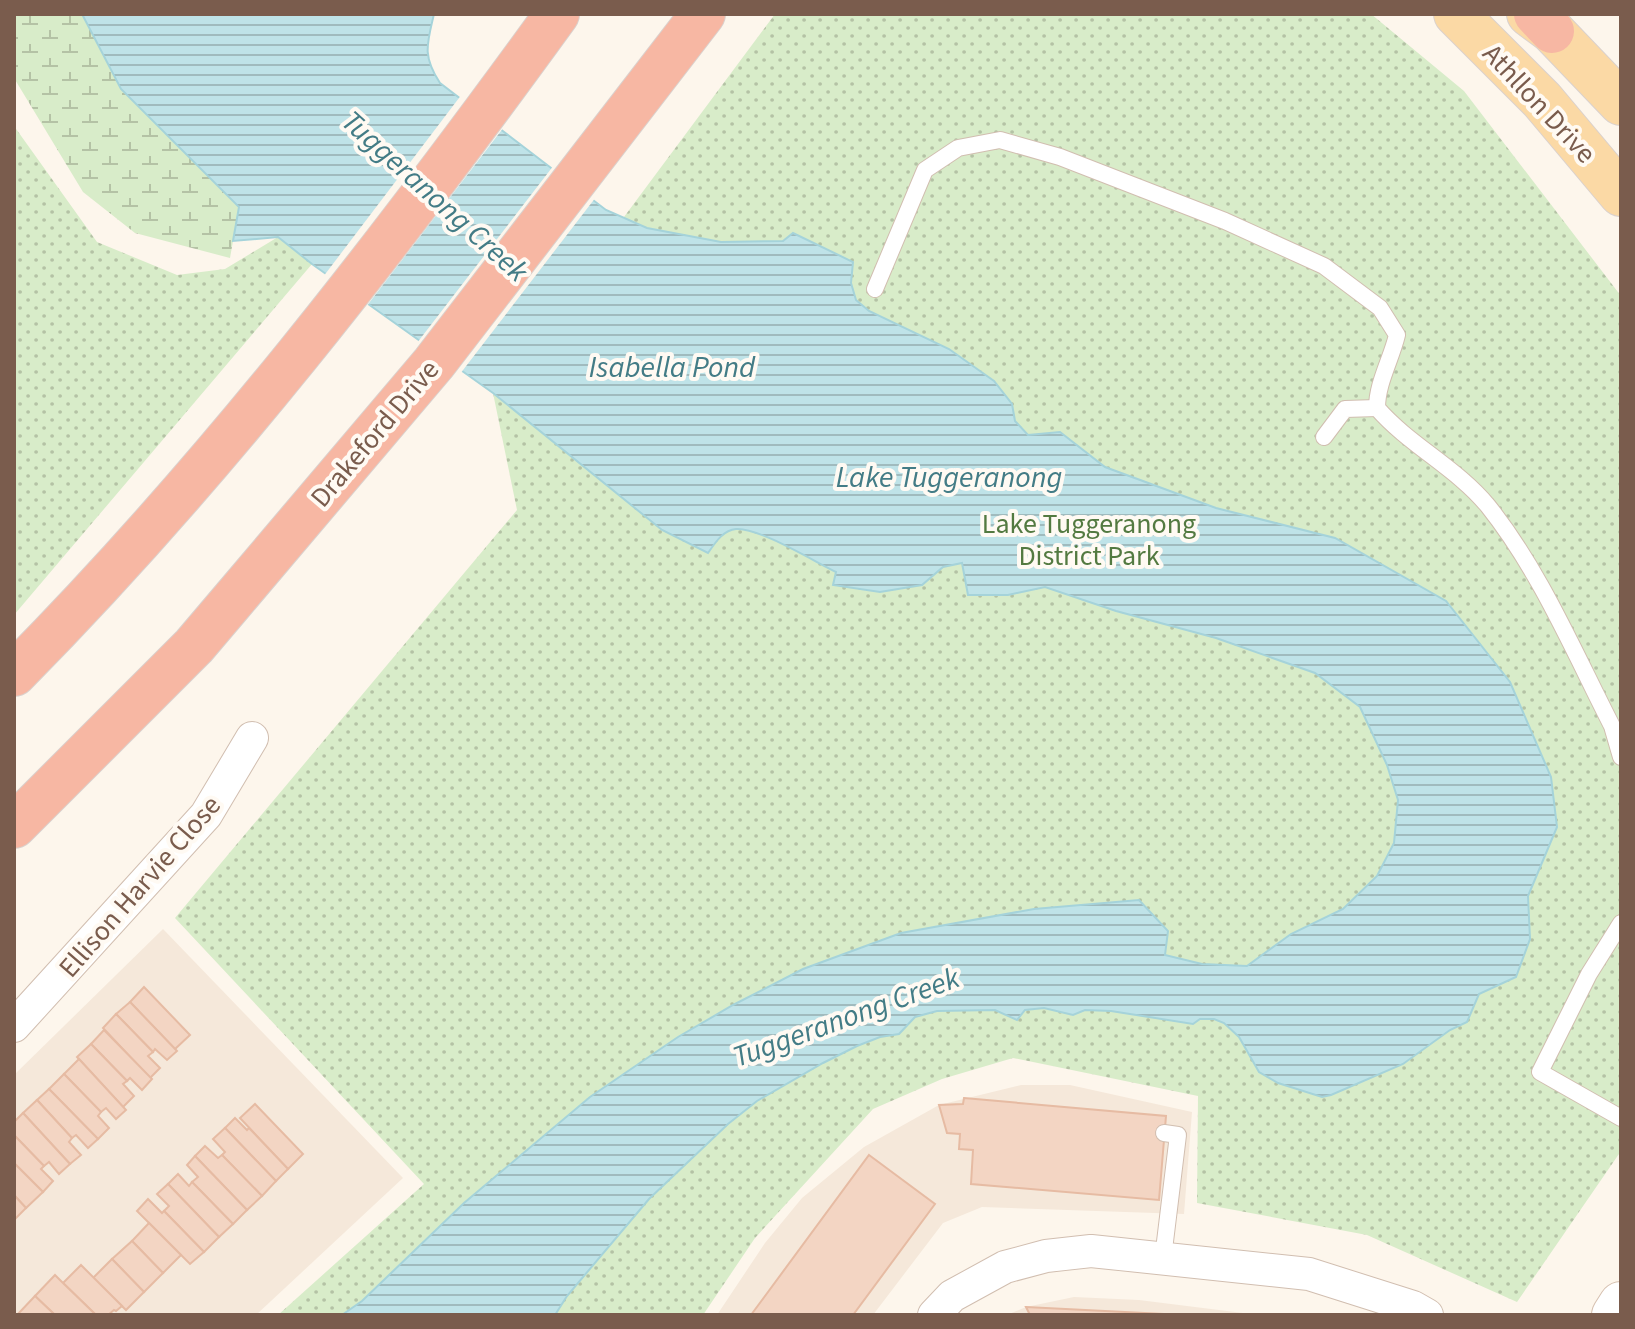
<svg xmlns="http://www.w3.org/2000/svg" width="1635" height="1329" font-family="'Source Sans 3',sans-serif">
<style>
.residential{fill:#f5e8da}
.grass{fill:url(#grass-dots)}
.wetland{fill:url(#wetland-marsh)}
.water{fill:url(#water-rules);stroke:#a5d3da;stroke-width:2}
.pier{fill:#fdf6ec}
.building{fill:#f3d5c3;stroke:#e6bba3;stroke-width:2}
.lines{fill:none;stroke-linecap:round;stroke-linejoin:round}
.lane-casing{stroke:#d1beb0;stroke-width:18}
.street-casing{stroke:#d1beb0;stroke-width:34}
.secondary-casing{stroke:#d6c0b0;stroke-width:46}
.primary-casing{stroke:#dad1cd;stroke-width:46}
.highway-casing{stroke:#dad1cd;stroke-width:46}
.lane{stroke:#fff;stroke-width:16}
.street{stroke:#fff;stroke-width:32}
.secondary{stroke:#fff;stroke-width:44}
.primary{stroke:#fbd9a5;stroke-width:44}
.highway{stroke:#f7b7a3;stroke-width:44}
.labels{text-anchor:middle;stroke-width:8;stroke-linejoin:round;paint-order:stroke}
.street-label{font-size:28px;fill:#7a5c4d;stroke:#fffaf3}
.park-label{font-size:28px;fill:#537a41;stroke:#fffaf3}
.water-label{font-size:30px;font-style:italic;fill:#437c86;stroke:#fffaf3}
</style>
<defs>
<pattern id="grass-dots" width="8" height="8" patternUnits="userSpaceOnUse" patternTransform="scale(2)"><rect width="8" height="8" fill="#d8ecc9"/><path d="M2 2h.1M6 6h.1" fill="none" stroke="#b4c2a5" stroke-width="1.8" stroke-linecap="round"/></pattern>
<pattern id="wetland-marsh" width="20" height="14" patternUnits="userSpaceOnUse" patternTransform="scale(2)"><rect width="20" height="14" fill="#d8ecc9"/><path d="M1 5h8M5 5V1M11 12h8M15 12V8" fill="none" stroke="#b4c2a5"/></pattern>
<pattern id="water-rules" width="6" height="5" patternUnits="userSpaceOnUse" patternTransform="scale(2)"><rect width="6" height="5" fill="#bfe3e8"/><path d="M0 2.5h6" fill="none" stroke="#a0bbbe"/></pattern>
</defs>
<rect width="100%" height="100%" fill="#fdf6ec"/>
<g class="residential">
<path d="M163,929L403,1178L256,1315H14V1075Z"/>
<path d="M1021,1085H1070L1192,1112L1184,1214L982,1207L943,1223L873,1315H717L765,1243L802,1198L864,1147L939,1105Z"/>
<path d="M1074,1297L1139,1300L1259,1315H1007L1026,1307Z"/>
</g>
<g class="grass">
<path d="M775,14H1371L1464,91L1621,296V1151L1517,1302L1367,1235L1197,1203L1198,1096L1013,1058L942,1079L873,1109L755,1238L703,1315H278L424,1184L175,918L517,510L493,393Z"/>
<path d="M14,126L97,242L177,275L225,269L278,237L312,264L14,615Z"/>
</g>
<path class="wetland" d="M14,14H82L121,89L239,207L230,258L135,233L83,192L14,78Z"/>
<path class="water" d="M82,14H434C427,44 422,56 440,83L606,210L647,228L721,242L783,241L793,233L853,262L851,283L856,300L869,311L949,349L994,381L1012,404L1015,421L1028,435L1060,432L1105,467L1216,508L1335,538L1446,601L1510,682L1551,777L1557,827L1528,896L1530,939L1516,977L1479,994L1467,1022L1450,1030L1403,1064L1331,1095L1322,1097L1278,1083L1259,1072L1239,1037L1224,1023L1214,1019H1200L1193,1024L1111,1011L1085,1010L1073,1015L1044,1008L1025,1010L1017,1020L995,1010L937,1011L915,1017L899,1034L880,1037L857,1046L823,1063L757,1101L728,1124L649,1199L567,1296L555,1315H342L362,1301L464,1203L590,1097L678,1037L733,1005L803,969L901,933L1034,909L1139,900L1168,931L1165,955L1202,964L1247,966L1291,934L1343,909L1377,876L1394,843L1398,800L1387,765L1360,707L1315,673L1216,638L1116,611L1045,587L1008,595H968L962,563L943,567L922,585L880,592L833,585L836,572C815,562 758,527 736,529C723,530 715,543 708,553L662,530L493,393L312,264L278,237L233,241L239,207L121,89Z"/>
<g class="pier">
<path d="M462,94L504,127L366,307L323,277Z"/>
<path d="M554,165L596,197L460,374L417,343Z"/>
</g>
<g class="building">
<path d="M144,987L190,1035L175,1049L130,1002Z"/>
<path d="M130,1002L177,1051L167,1060L155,1049L153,1052L116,1014Z"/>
<path d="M116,1014L153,1052L148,1056L160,1068L150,1078L103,1028Z"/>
<path d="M104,1030L152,1079L142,1090L130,1078L127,1081L91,1044Z"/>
<path d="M91,1044L127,1081L123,1084L134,1096L123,1107L77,1057Z"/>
<path d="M79,1059L126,1110L116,1119L106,1108L101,1112L64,1074Z"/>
<path d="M64,1074L101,1112L98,1116L109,1128L98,1139L49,1089Z"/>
<path d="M49,1089L98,1139L88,1148L76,1135L72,1138L37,1100Z"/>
<path d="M964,1098L1166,1116L1159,1200L971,1184L973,1150L959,1149L960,1134L947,1133L939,1105L963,1104Z"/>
<path d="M37,1100L72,1138L69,1142L81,1155L70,1164L23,1113Z"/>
<path d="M255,1104L303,1154L288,1169L240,1118Z"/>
<path d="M23,1113L70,1164L59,1174L49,1162L44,1166L14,1135V1122Z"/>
<path d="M235,1118L247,1130L249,1128L288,1169L276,1181L225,1128Z"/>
<path d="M225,1128L276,1181L262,1196L222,1155L225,1152L213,1139Z"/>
<path d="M14,1135L44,1166L41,1169L53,1181L43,1192L14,1163Z"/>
<path d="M205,1146L218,1158L222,1155L262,1196L247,1210L195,1156Z"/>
<path d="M869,1155L935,1204L853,1315H751Z"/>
<path d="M195,1156L247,1210L233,1224L192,1182L198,1177L187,1165Z"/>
<path d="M14,1163L43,1192L26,1208L14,1195Z"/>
<path d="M178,1174L189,1186L192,1182L233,1224L219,1237L168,1184Z"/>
<path d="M168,1184L219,1237L204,1252L164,1211L169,1206L157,1194Z"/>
<path d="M14,1195L26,1208L14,1220Z"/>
<path d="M148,1199L162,1213L164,1211L204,1252L190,1264L137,1211Z"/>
<path d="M149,1223L181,1255L163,1273L132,1241Z"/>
<path d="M132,1241L163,1273L144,1292L112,1259Z"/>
<path d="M112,1259L144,1292L126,1310L93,1278Z"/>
<path d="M81,1265L122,1306L116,1311L114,1310L108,1315H96L63,1283Z"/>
<path d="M55,1275L63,1283L96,1315H55L35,1296Z"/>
<path d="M35,1296L55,1315H17Z"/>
<path d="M1026,1307L1184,1315H1030Z"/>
</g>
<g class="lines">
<defs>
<g id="lane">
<path d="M875,289L925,170L958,148L1000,140L1060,157L1225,221L1324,266L1380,308L1397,335C1391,360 1377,383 1377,408C1409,445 1457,468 1488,506C1540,571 1574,652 1612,726L1621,757"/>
<path d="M1324,437L1345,409L1377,408"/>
<path d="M1621,923L1589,974L1540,1072L1621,1118"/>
<path d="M1163,1258L1178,1135L1164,1133"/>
</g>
<g id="street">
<path d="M14,1026L206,815L252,738"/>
<path d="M934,1315L952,1296L1005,1267L1046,1256L1091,1251L1309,1274L1413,1307L1427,1315"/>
</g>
<path id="secondary" d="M1614,1315L1621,1304"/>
<g id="primary">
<path d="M1456,14L1542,100L1621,194"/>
<path d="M1529,14L1552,31L1621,103"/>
</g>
<g id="highway">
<path d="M1536,14L1552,31"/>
<path d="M14,674C215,471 390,244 557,14"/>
<path d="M14,826L194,646L228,606L434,363L703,14"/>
</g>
</defs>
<use href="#lane" class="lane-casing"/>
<use href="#street" class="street-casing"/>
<use href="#secondary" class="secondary-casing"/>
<use href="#primary" class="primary-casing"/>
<use href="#highway" class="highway-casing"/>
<use href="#lane" class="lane"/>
<use href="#street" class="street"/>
<use href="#secondary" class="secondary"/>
<use href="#primary" class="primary"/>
<use href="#highway" class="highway"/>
</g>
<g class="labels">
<g class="street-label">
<text transform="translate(1540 103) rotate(47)" y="10">Athllon Drive</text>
<text transform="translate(374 433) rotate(-50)" y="10">Drakeford Drive</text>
<text transform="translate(139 886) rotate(-49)" y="10">Ellison Harvie Close</text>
</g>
<g class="park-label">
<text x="1089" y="533">Lake Tuggeranong<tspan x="1089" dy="32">District Park</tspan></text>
</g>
<g class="water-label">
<text transform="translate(435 196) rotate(42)" y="10">Tuggeranong Creek</text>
<text x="672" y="377">Isabella Pond</text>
<text x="949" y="487">Lake Tuggeranong</text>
<text transform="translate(846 1017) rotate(-20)" y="10">Tuggeranong Creek</text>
</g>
</g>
<rect width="1635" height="1329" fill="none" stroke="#7a5c4d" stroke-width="32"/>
</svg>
